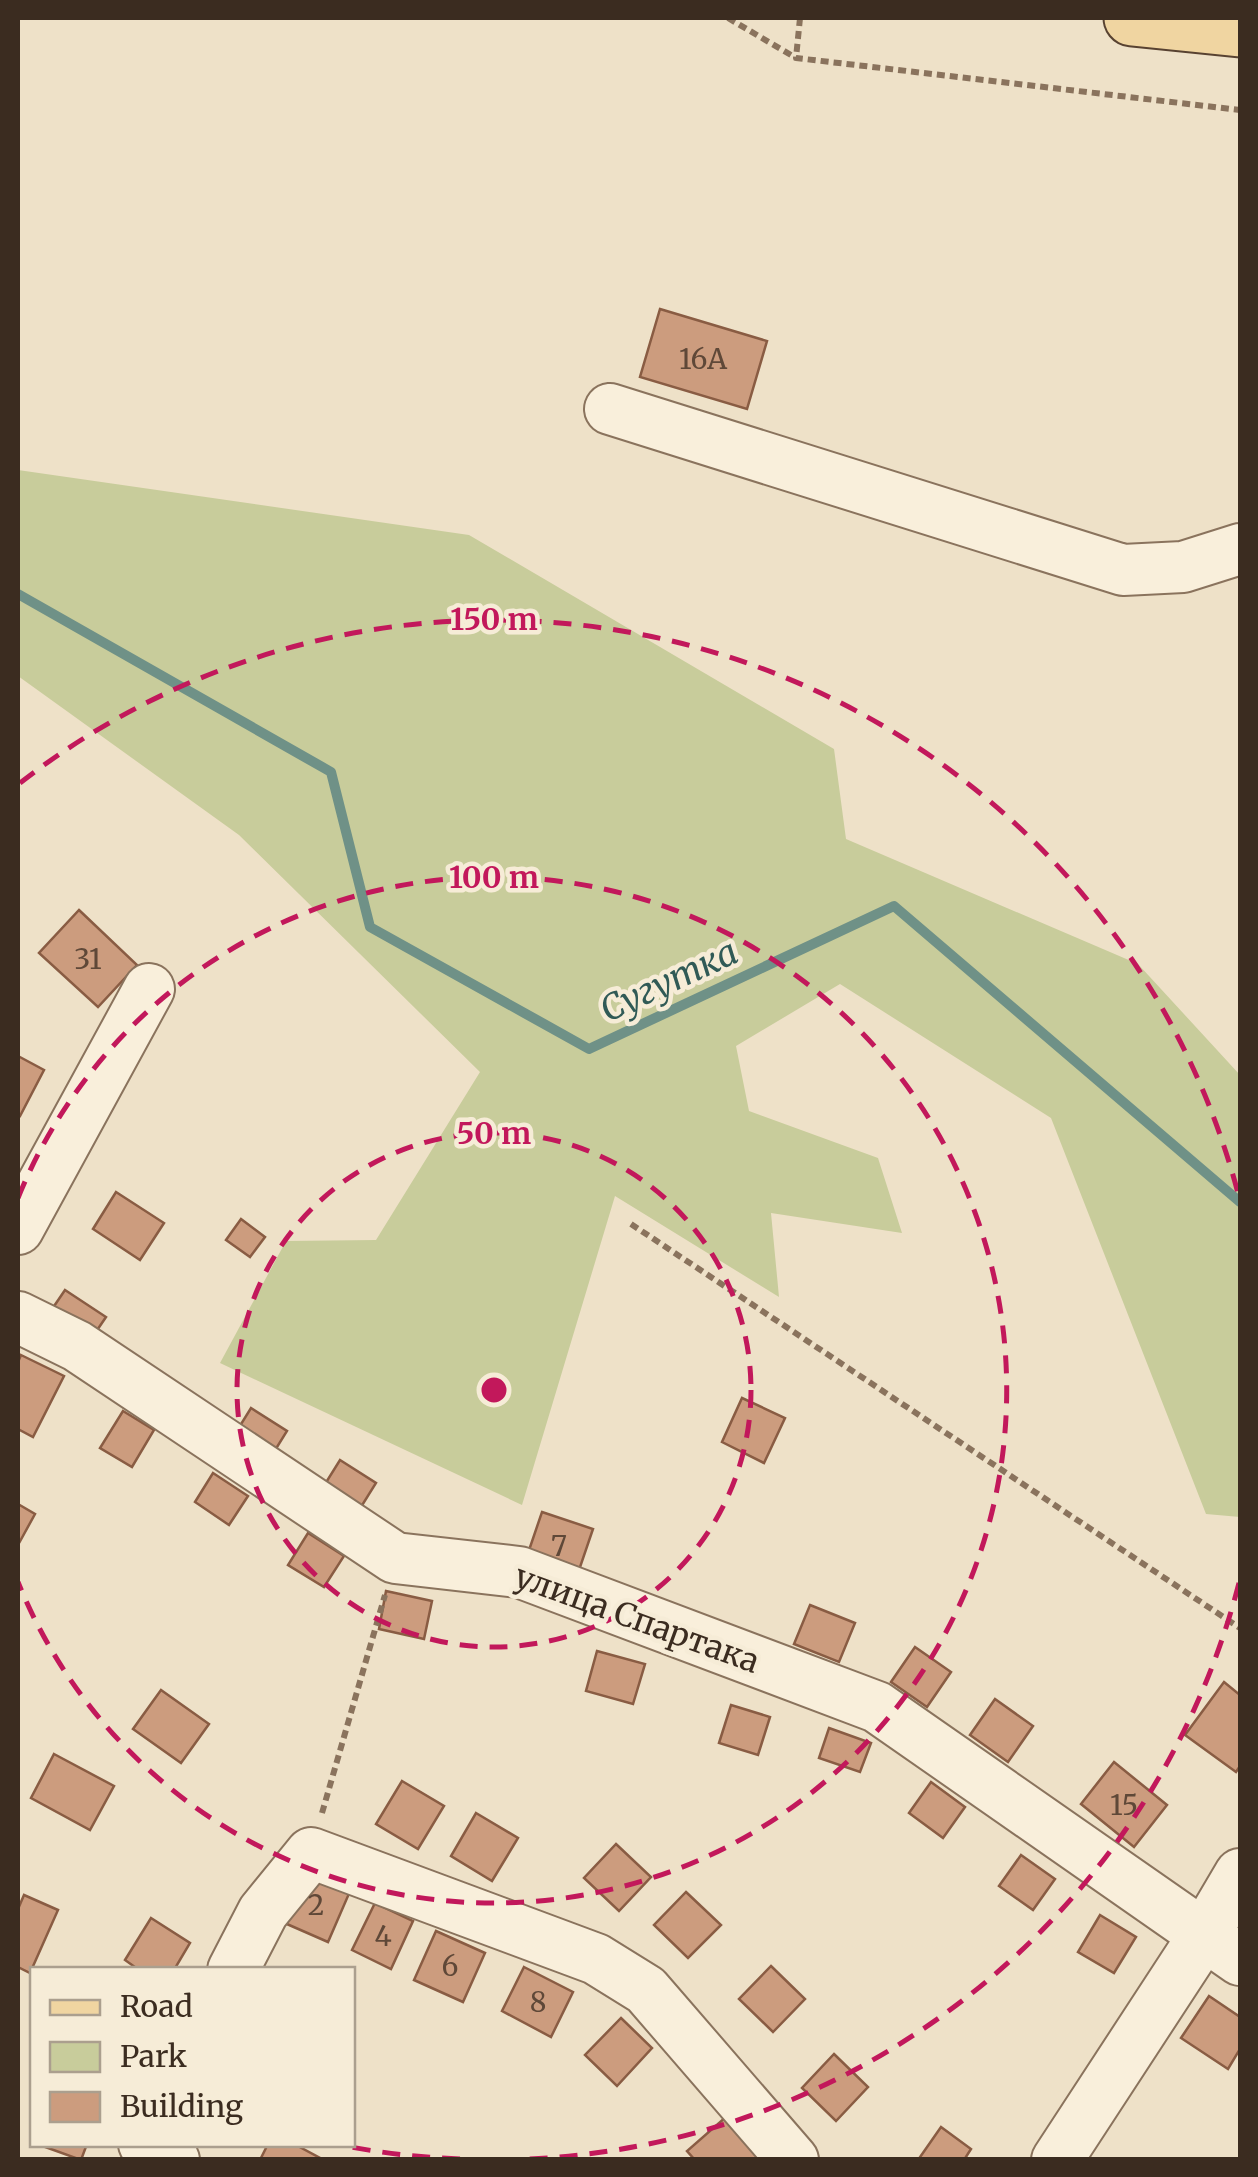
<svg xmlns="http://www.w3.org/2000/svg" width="1258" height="2177" font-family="Merriweather,serif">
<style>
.green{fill:#c8cc9b}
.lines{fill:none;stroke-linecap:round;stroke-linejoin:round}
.stream{stroke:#6f9187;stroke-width:10}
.building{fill:#cc9c7e;stroke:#895c43;stroke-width:2.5}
.minor-casing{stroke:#8a735d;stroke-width:54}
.major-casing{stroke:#584231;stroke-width:59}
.path{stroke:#8a735d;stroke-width:6;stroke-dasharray:8 5;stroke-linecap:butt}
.minor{stroke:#f9efdb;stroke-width:50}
.major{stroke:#f0d5a1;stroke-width:55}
.ring{fill:none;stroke:#c2185b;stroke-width:5;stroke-dasharray:18 12}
.labels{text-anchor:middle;stroke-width:9;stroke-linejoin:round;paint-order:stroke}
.number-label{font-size:28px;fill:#5f4838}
.street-label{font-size:32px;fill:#3b2c20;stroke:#f6ecd7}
.water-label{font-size:35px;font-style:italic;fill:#305a56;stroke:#f6ecd7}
.centre{fill:#c2185b;stroke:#f6ecd7;stroke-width:5}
.ring-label{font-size:30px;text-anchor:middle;font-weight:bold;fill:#c2185b;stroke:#f6ecd7;stroke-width:9;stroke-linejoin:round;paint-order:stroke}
</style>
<rect width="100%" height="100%" fill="#eee1c8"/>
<path class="green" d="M18,470L469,535L834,749L846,839L1138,964L1240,1075V1517L1206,1514L1051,1118L840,984L736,1046L749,1111L878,1158L902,1233L771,1213L779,1297L615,1196L522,1505L220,1363L286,1241L376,1240L480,1072L239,835L18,676Z"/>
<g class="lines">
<path class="stream" d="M18,594L331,772L370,927L589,1049L894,906L1240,1202"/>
</g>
<g class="building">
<path d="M660,309L767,341L747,409L640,377Z"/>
<path d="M79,910L137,965L98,1007L39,953Z"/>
<path d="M18,1056L44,1070L20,1116L18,1115Z"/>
<path d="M116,1192L164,1223L140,1260L93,1229Z"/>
<path d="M241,1219L265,1237L250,1257L226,1240Z"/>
<path d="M65,1290L106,1317L87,1345L46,1318Z"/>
<path d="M21,1355L64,1376L33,1437L18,1429V1362Z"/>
<path d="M742,1398L785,1418L764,1463L722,1442Z"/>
<path d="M251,1408L287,1431L269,1460L233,1437Z"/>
<path d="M123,1411L154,1430L132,1467L100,1448Z"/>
<path d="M340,1460L376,1483L356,1515L320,1492Z"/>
<path d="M213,1473L248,1496L229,1525L195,1502Z"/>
<path d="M18,1504L35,1514L18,1545Z"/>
<path d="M542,1512L593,1529L576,1579L525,1562Z"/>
<path d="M308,1533L344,1556L324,1587L288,1565Z"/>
<path d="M386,1591L432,1601L424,1639L379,1629Z"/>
<path d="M810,1605L855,1623L839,1662L794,1644Z"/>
<path d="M915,1647L951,1672L927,1707L891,1682Z"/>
<path d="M597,1651L645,1664L633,1704L586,1691Z"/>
<path d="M1224,1682L1240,1695V1766L1236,1772L1185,1735Z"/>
<path d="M161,1690L209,1724L181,1763L133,1729Z"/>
<path d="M995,1699L1033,1726L1008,1762L970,1735Z"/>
<path d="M731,1705L770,1717L758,1755L719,1743Z"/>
<path d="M829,1728L871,1743L860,1772L819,1758Z"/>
<path d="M54,1754L114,1786L90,1830L31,1798Z"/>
<path d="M1114,1762L1167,1805L1134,1847L1081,1804Z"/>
<path d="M402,1781L444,1806L418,1849L376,1824Z"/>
<path d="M931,1782L965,1807L943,1838L909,1813Z"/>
<path d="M476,1813L518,1838L492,1881L451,1856Z"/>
<path d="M616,1844L651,1877L619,1911L584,1878Z"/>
<path d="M1021,1855L1055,1879L1033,1910L999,1886Z"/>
<path d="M304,1868L351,1889L328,1942L280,1921Z"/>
<path d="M686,1892L721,1925L688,1958L654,1925Z"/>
<path d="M24,1895L58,1910L30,1973L18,1967V1909Z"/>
<path d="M375,1903L413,1921L391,1969L352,1950Z"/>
<path d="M1100,1915L1136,1937L1114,1973L1078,1952Z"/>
<path d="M151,1918L190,1943L174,1970H139L125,1960Z"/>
<path d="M436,1931L485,1953L463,2002L414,1980Z"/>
<path d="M771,1966L805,1999L773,2032L739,1999Z"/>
<path d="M524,1967L573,1992L551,2037L502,2011Z"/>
<path d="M1209,1996L1240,2017V2049L1228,2069L1181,2038Z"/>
<path d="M621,2018L652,2048L617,2086L585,2055Z"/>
<path d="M834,2054L868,2087L836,2121L802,2088Z"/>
<path d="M727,2116L764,2160H695L687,2151Z"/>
<path d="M941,2127L971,2149L964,2160H918Z"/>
<path d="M37,2144H87L81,2160Z"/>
<path d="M268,2144H294L320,2158L260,2160Z"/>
</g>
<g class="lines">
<defs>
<g id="minor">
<path d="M610,409L1123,570L1183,567L1240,549"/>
<path d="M18,1229L149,989"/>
<path d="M18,1317L77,1346L395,1558L519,1572L877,1707L1240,1960"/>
<path d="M233,1970L263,1912L311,1853L596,1959L646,1990L793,2160"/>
<path d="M144,2144L174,2160"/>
<path d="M1057,2160L1204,1935L1240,1874"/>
</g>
<path id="major" d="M1132,18L1240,29"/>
</defs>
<use href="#minor" class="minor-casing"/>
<use href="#major" class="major-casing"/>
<g class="path">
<path d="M728,18L796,58"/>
<path d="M800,18L796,58L1240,110"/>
<path d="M631,1224L1240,1628"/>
<path d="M322,1813L385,1595"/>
</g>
<use href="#minor" class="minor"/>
<use href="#major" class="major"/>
</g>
<g class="ring">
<circle cx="494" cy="1390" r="257"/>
<path d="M18 1198A513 513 0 1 1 18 1582"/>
<path d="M1239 1583A770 770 0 0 1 528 2159M460 2159A770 770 0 0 1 340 2145M20 783A770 770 0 0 1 1239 1197"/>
</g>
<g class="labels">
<g class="number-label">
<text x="703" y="369">16А</text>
<text x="88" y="969">31</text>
<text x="559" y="1556">7</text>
<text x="1124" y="1815">15</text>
<text x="316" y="1915">2</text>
<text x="383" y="1946">4</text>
<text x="450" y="1976">6</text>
<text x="538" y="2012">8</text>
</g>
<g class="street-label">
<text transform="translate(637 1619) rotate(20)" y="11">улица Спартака</text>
</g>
<g class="water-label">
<text transform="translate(669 981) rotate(-25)" y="12">Сугутка</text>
</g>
</g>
<circle cx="494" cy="1390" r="15" class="centre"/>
<g class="ring-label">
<text x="494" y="630">150 m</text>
<text x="494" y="888">100 m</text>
<text x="494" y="1144">50 m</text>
</g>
<rect width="1258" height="2177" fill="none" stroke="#3b2c20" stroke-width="40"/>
<rect x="30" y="1967" width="325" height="180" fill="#f6ecd7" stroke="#ab9f8e" stroke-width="2.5"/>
<rect x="50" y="2000" width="50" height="15" fill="#f0d5a1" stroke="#ab9f8e" stroke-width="2.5"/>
<text x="120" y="2017" font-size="30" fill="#3b2c20">Road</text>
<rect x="50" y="2042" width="50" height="30" fill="#c8cc9b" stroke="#ab9f8e" stroke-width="2.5"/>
<text x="120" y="2067" font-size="30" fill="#3b2c20">Park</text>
<rect x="50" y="2092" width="50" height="30" fill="#cc9c7e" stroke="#ab9f8e" stroke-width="2.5"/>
<text x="120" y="2117" font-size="30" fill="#3b2c20">Building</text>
</svg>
